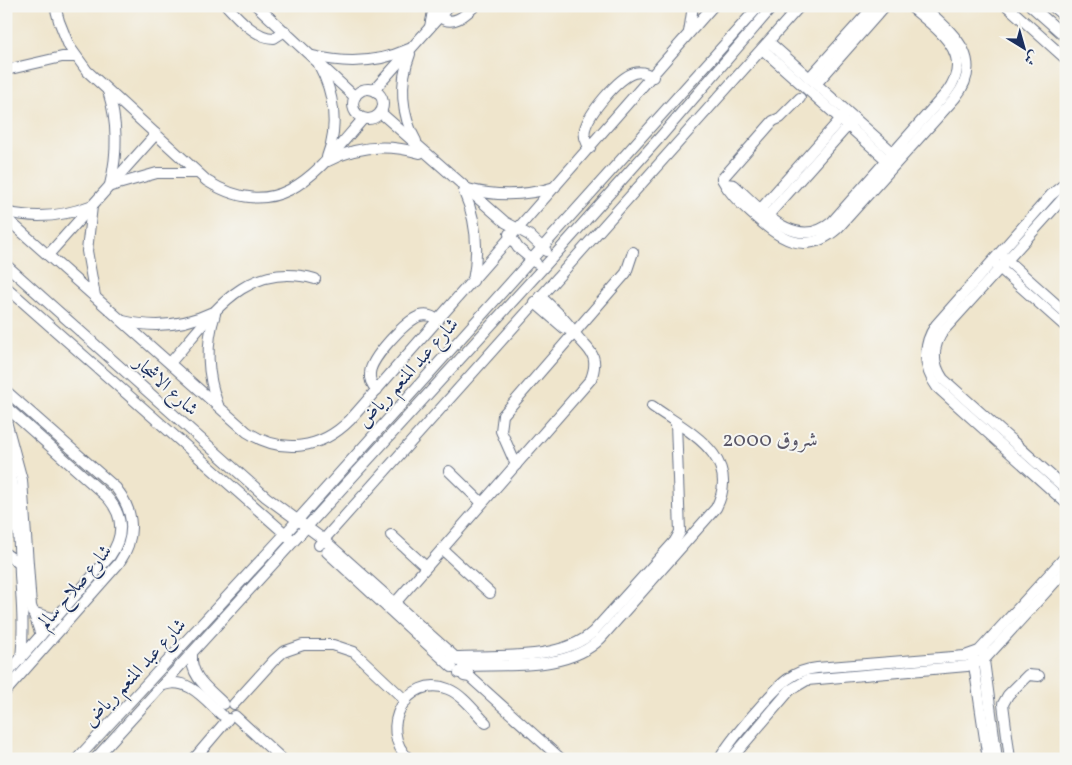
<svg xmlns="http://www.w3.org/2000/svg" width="1072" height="765" font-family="Vollkorn,Amiri,serif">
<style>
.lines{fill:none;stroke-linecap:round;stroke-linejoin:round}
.minor-casing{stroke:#656f84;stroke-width:12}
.minor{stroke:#fff;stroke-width:10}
.labels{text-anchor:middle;stroke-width:4;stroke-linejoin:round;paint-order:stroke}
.street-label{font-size:19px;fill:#1b2f5e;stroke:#f6f6f2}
.quarter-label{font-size:21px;fill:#5b5868;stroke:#f6f6f2}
</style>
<rect width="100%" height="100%" fill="#f6f6f2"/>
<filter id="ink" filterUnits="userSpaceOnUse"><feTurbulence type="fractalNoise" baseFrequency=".02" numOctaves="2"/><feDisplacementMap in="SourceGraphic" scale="10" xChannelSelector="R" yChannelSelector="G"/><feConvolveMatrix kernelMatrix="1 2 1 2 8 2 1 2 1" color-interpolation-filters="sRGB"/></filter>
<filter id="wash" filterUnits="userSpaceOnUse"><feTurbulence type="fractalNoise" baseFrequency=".0096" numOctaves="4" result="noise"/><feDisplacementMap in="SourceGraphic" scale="20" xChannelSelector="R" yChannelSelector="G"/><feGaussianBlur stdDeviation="1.12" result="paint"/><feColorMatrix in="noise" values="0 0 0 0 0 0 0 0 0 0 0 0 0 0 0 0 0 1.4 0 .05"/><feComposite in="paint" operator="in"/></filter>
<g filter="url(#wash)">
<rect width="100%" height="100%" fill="#efe5cc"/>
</g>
<g filter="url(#ink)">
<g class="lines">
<defs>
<g id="minor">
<path d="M55,6L59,21L69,46L87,71L207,181C281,227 319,169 363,119"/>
<path d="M227,6C238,18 256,38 274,38L285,31"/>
<path d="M257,6L355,97"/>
<path d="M1007,6L1066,59"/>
<path d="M1031,6L1066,37"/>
<path d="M1052,6L1066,18"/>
<path d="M440,17C453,27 465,15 475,6"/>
<path d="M430,27L434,6"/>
<path d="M689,32L693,6"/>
<path d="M769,42L898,157"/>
<path d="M762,49L890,163"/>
<path d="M410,54C399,82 401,115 416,141"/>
<path d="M313,56C346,64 378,63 409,49"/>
<path d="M319,65C334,93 339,126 327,157"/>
<path d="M6,70L62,57H76"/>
<path d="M809,78L874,6"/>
<path d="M816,84L885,6"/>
<circle cx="368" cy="104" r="15"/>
<path d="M374,90L449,6"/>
<path d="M108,91C118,123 118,153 110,185"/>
<path d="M800,98L780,118L773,121L722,179C729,193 739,202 751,213C779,238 804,258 838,228L955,98C987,58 951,32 923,6"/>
<path d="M381,113L505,222L529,235L546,251"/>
<path d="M590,148C586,142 583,136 585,129C589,113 618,78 634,73C641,71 647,73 653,77"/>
<path d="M328,161C357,146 388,144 420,153"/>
<path d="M1066,183L1051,195L936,325C922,345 923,368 937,387L1066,503"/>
<path d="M726,184L734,185C760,208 795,253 832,222L947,92C976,53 937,30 910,6"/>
<path d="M111,186L157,173H197"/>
<path d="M468,189C498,197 526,196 555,187"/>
<path d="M464,192C477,221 479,250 473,281"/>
<path d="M1066,195L944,330C932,346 932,363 943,379L1066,489"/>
<path d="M92,206L87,251L95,296"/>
<path d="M6,212C35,219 62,217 90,206"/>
<path d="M758,212L845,114"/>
<path d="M6,218L247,432C283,455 321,449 350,420L713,6"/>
<path d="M764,220L853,120"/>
<path d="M509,234L518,248L536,263"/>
<path d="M48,255L156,134"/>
<path d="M1001,255L1066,313"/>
<path d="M995,264L1066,327"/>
<path d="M6,265L266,497L323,539L465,666L470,677"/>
<path d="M6,287L290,538"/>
<path d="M534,302L564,328L574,331"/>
<path d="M215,314C205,345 207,375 218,405"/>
<path d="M123,321C154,328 184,326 213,312"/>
<path d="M170,363C211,317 244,259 315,279"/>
<path d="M377,390C372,385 369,380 370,373C371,358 406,320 420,316C427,314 433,316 438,321"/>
<path d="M6,391L116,488C135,512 136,538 119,563L6,691"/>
<path d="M6,407L106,496C123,514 125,535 110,556L6,675"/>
<path d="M6,421L22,480L31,606L41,635"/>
<path d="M6,454C17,493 19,534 20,575C22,603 24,631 21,659"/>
<path d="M516,465L501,431L503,415L626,273L633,252"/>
<path d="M449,471L482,503"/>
<path d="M6,533L17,522"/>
<path d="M391,535L426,567"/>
<path d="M319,545L800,6"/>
<path d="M442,549L490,593"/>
<path d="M327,552L452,667"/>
<path d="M6,554L20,564"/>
<path d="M395,603L591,379C601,352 586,350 574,332C565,318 553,308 540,296"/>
<path d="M32,612L56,619"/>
<path d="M983,653L997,759"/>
<path d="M192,655C190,677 209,689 224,704"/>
<path d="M973,658L988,759"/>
<path d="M449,663L455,657C496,655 562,661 593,632L675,541L680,532L676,423"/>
<path d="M459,673L465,666C509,664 569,671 601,638L716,508C743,456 687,431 652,406"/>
<path d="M464,676L470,677L561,759"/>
<path d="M164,685C188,676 206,701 222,715"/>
<path d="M234,704L273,661L283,652L303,645H333L354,652L406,701"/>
<path d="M235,716L282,759"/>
<path d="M77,759L285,534L759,6"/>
<path d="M95,759L553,257L662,135L773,6"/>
<path d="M194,759L228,719"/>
<path d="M409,759C376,729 408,673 448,689C463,695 475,712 486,723"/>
<path d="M720,759C727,743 774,689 788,679C797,672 807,669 817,668L965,656L979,651L1066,556"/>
<path d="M731,759L790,690L807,680L967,666L984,660L1066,570"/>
<path d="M1010,759L1003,704L1008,695L1028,675L1039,676"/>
</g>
</defs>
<use href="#minor" class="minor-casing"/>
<use href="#minor" class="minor"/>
</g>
</g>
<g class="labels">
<g class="street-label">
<text transform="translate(407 372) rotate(-48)" y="7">شارع عبد المنعم رياض</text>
<text transform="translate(167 385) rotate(42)" y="7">شارع الاشجار</text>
<text transform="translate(74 586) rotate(-50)" y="7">شارع صلاح سالم</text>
<text transform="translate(134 672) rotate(-47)" y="7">شارع عبد المنعم رياض</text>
</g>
<g class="quarter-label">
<text x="770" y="446">شروق 2000</text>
</g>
</g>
<rect width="1072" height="765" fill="none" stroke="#f6f6f2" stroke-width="25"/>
<g transform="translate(1024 48) rotate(143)" stroke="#f6f6f2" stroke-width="4" paint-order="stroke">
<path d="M0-4L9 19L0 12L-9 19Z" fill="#1b2f5e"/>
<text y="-8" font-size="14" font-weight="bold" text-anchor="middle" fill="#1b2f5e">ش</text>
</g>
</svg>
